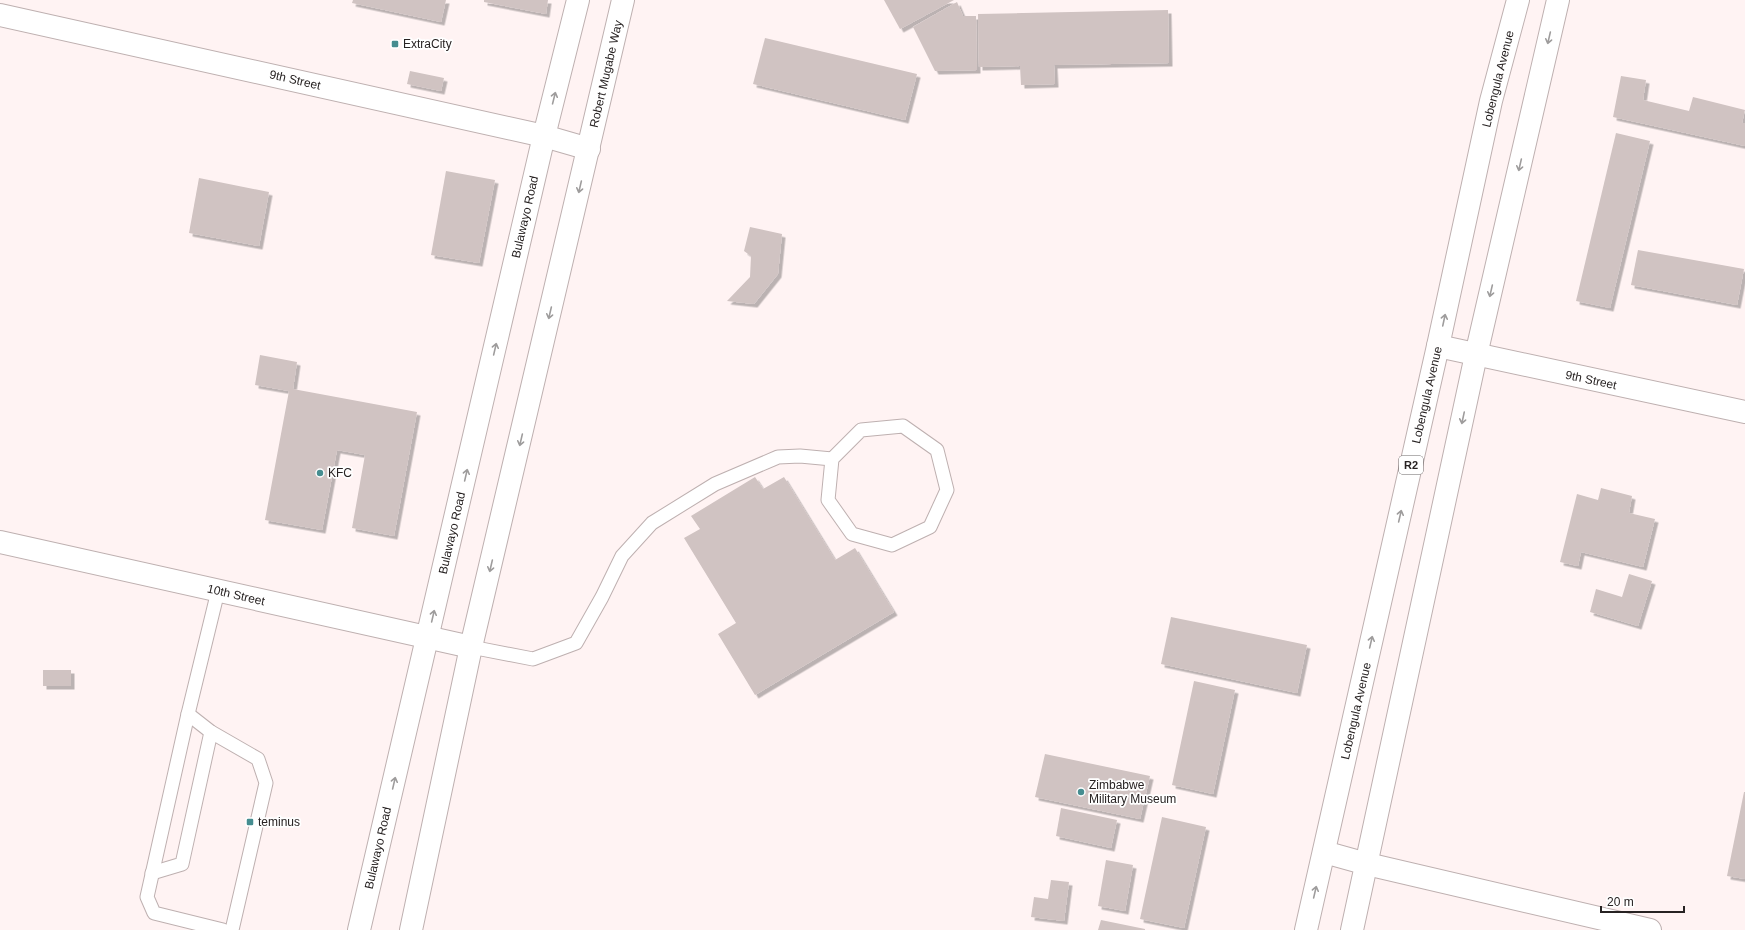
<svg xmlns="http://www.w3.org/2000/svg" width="1745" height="930" font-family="Helvetica,sans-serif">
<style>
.building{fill:#d0c3c2;filter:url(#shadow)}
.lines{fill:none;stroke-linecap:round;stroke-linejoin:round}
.service-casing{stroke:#beb0b0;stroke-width:15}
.minor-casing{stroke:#beb0b0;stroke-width:24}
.tertiary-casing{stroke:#beb0b0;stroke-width:24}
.trunk-casing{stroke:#beb0b0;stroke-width:24}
.service{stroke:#fff;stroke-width:13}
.minor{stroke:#fff;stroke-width:22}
.tertiary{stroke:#fff;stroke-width:22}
.trunk{stroke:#fff;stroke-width:22}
.oneway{stroke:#9e9c9c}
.poi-dot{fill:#458d90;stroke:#fff;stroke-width:1.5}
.labels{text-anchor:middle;stroke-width:3.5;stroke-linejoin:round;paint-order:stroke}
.shield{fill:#fff;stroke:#686464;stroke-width:1}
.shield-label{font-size:11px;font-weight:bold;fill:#272222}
.poi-label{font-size:12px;fill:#272222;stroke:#fff;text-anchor:start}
.street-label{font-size:12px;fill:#272222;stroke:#fff}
</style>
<defs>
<filter id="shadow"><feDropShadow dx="3.5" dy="3.5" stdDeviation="0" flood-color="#0004"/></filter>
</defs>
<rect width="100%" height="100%" fill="#fff3f3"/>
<g class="building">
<path d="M353,0H446L441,22L352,3Z"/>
<path d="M484,0H548L546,14L484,2Z"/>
<path d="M884,0H954L900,29Z"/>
<path d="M957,2L963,16H976L977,70L935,71L913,27Z"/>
<path d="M1168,10L1169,63L1054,65L1055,84L1021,85L1020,66L979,67L978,14Z"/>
<path d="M765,38L917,74L905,120L753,84Z"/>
<path d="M410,71L444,78L441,91L407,84Z"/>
<path d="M1621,76L1646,80L1643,100L1689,111L1693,97L1745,110L1742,123H1745V146L1613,117Z"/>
<path d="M1616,133L1650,141L1610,308L1576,301Z"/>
<path d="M446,171L495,180L479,263L431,255Z"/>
<path d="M199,178L269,192L259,246L189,233Z"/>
<path d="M750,227L782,234L778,274L754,304L727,301L750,277L751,256L744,251Z"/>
<path d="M1638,250L1744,269L1737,305L1631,285Z"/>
<path d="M260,355L297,362L293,389L417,412L394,536L352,528L365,455L337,450L322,530L265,520L289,391L255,385Z"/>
<path d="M755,477L763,489L784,477L835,560L855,548L894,612L755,695L718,634L736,623L684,538L700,529L691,516Z"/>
<path d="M1601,488L1632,496L1629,513L1655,519L1643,567L1581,552L1578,566L1560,562L1577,494L1598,500Z"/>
<path d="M1629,574L1652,581L1638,626L1590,612L1596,589L1622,597Z"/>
<path d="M1171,617L1307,645L1297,693L1161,664Z"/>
<rect x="43" y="670" width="28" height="16"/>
<path d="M1194,681L1235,690L1213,794L1172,785Z"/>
<path d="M1045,754L1150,776L1140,819L1035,797Z"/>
<path d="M1744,792H1745V879L1727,876Z"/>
<path d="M1061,808L1117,820L1111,848L1056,836Z"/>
<path d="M1162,817L1206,827L1184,928L1140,919Z"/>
<path d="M1106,860L1133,865L1125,911L1098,906Z"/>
<path d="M1051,880L1069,882L1064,921L1031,917L1034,897L1048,899Z"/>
<path d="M1101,920L1145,929V930H1098Z"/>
</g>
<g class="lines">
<defs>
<g id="service">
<path d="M903,426L937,450L947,490L930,527L892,545L852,534L828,500L832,459L861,430Z"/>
<path d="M218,591L188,714L147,897L154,913L223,930"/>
<path d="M471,647L533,659L576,643L602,597L622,556L652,523L715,484L778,457L800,456L832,459"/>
<path d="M188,714L211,732L258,759L266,783L232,930"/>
<path d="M152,873L182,864L211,732"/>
</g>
<g id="minor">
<path d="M0,15L544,136L589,149"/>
<path d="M1438,346L1745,412"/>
<path d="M0,542L471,647"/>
<path d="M1324,852L1367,864L1650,930"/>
</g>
<g id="tertiary">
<path d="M359,930L544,136L578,0"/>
<path d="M411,930L471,647L623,0"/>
</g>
<g id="trunk">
<path d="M1306,930L1438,346L1491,101L1518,0"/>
<path d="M1352,930L1476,355L1558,0"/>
</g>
</defs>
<use href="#service" class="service-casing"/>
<use href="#minor" class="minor-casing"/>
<use href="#tertiary" class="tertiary-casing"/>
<use href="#trunk" class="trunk-casing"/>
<use href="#service" class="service"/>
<use href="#minor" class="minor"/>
<use href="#tertiary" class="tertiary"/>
<use href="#trunk" class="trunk"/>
</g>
<defs><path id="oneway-shaft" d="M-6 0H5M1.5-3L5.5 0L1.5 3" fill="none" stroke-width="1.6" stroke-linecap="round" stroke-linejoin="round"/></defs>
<g class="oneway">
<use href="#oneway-shaft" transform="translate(1549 38) rotate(103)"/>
<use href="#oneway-shaft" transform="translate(554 98) rotate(-76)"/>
<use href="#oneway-shaft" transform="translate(1520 165) rotate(103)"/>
<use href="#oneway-shaft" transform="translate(580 187) rotate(103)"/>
<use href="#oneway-shaft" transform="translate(1491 291) rotate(103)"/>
<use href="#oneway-shaft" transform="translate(550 313) rotate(103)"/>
<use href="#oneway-shaft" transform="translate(1444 320) rotate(-78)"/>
<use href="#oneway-shaft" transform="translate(495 349) rotate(-77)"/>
<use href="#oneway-shaft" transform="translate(1463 418) rotate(102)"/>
<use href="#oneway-shaft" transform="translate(521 440) rotate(103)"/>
<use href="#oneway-shaft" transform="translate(466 475) rotate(-77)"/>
<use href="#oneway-shaft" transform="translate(1400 516) rotate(-77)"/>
<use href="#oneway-shaft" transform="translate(491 566) rotate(103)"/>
<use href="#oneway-shaft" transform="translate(433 616) rotate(-77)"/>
<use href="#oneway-shaft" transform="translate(1371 642) rotate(-77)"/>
<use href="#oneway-shaft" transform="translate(394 783) rotate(-77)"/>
<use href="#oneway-shaft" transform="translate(1315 892) rotate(-77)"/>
</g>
<g class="poi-dot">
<rect x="391" y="40" width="8" height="8" rx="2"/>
<circle cx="320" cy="473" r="4"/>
<circle cx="1081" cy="792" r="4"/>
<rect x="246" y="818" width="8" height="8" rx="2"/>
</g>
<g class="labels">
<rect class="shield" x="1399" y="456" width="24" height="18" rx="3"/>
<g class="shield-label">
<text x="1411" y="469">R2</text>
</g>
<g class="poi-label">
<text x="403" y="48">ExtraCity</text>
<text x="328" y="477">KFC</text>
<text x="1089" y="789">Zimbabwe<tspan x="1089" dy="14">Military Museum</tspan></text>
<text x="258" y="826">teminus</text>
</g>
<g class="street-label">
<text transform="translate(606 74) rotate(-77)" y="4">Robert Mugabe Way</text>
<text transform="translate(1498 79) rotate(-76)" y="4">Lobengula Avenue</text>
<text transform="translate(295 80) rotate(13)" y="4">9th Street</text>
<text transform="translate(525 217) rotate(-77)" y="4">Bulawayo Road</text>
<text transform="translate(1591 380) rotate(12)" y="4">9th Street</text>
<text transform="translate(1427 395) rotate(-77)" y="4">Lobengula Avenue</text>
<text transform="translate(452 533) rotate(-77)" y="4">Bulawayo Road</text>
<text transform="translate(236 595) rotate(13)" y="4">10th Street</text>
<text transform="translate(1356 711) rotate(-77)" y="4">Lobengula Avenue</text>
<text transform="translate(378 848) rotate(-77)" y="4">Bulawayo Road</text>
</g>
</g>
<path d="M1601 906v6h83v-6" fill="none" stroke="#272222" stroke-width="2"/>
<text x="1607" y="906" font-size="12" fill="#272222" stroke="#ffffff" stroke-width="3" paint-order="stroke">20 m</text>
</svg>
